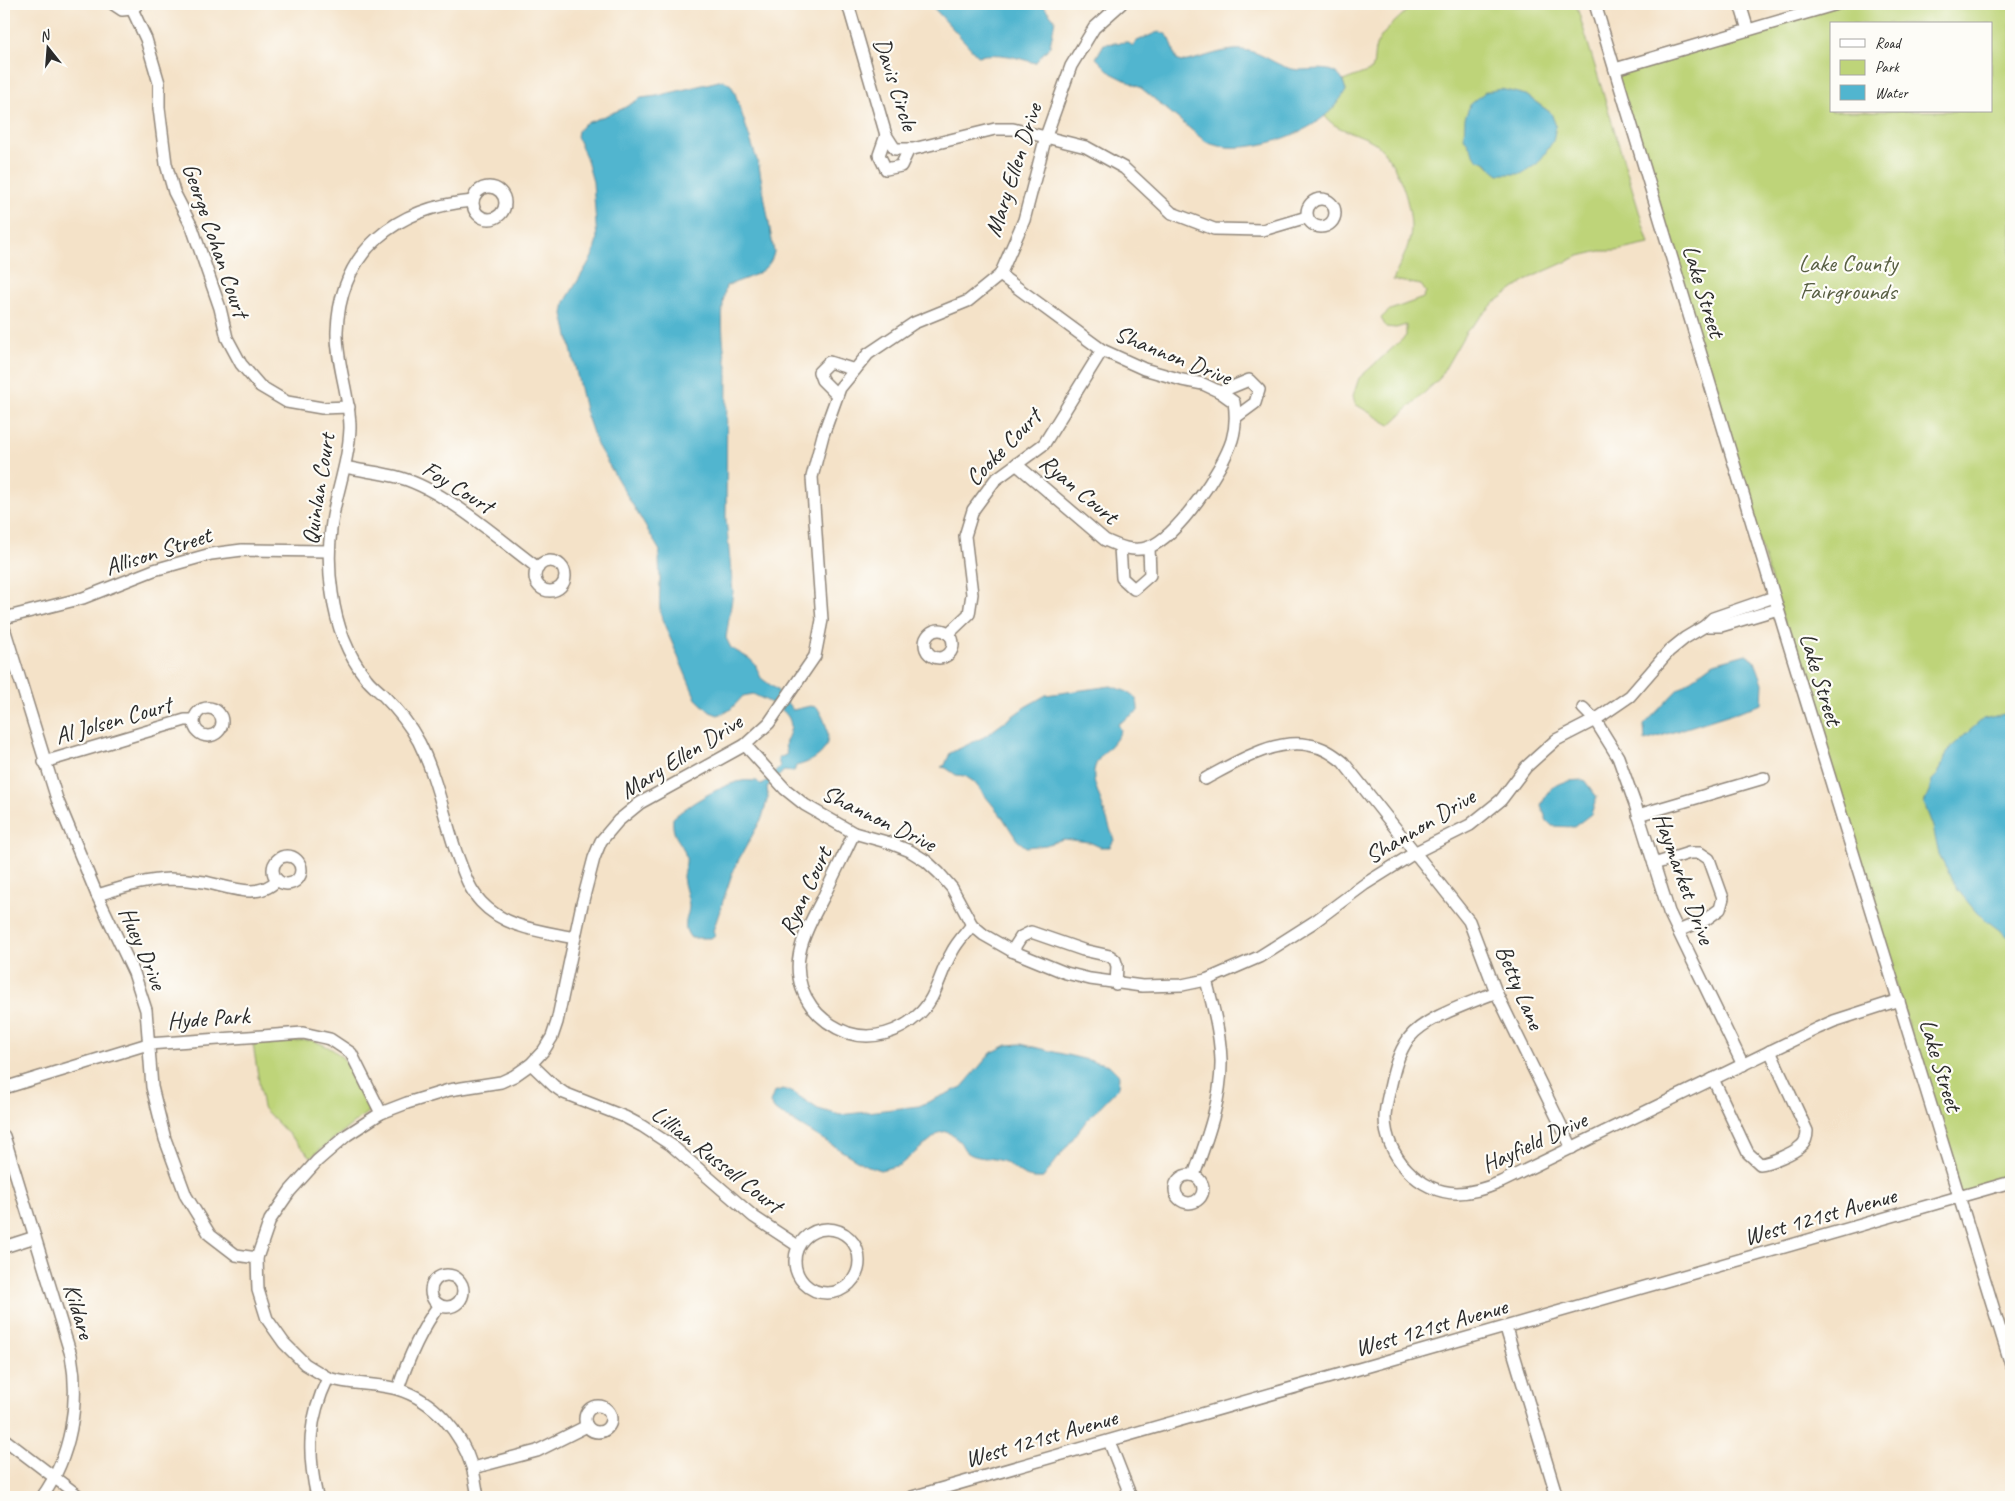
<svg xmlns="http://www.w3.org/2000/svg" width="2015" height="1501" font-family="Caveat,sans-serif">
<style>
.green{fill:#bed479;stroke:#748052;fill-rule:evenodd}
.water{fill:#51b5cf;stroke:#3e707d}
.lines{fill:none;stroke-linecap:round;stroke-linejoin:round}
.street-casing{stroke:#90867a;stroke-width:14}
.street{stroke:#fff;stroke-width:11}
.labels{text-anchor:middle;stroke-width:4.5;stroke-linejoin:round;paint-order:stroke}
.street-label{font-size:24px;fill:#2b2b2b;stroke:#fdfcf7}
.park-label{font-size:24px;fill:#575e42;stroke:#fdfcf7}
</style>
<rect width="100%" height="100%" fill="#fdfcf7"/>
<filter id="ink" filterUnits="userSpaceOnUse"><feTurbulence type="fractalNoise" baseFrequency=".02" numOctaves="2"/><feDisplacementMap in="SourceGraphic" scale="10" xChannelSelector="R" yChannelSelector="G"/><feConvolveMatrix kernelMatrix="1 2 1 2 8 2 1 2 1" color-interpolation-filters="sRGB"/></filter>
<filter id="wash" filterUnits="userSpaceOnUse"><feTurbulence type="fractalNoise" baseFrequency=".0096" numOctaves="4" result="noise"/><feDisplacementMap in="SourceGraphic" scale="20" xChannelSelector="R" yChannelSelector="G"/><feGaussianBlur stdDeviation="1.12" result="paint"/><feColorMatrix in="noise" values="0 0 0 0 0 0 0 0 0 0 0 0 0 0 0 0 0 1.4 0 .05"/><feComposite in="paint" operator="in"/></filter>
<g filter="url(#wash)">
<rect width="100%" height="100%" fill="#f4e2c8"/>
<g class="green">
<path d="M1414,4H1500L1514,6L1576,4L1649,244L1616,251H1600L1579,256L1534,276L1515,288L1494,303L1466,332L1439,379L1390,425L1355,404L1353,396L1359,378L1406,336V325L1396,328L1386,327L1381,318L1390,310L1423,298L1426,292L1421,285L1393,280C1400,264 1410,247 1411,229C1411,201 1396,157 1372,141C1357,132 1335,131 1325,116L1346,91L1343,81L1372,70C1375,62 1373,54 1376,46C1381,32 1403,15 1414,4ZM1526,95L1551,113L1491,168L1471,147L1464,137Z"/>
<path d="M1832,4H2011V1182L1961,1197L1614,70ZM1831,24H1991V111H1831Z"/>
<path d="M310,1040C349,1051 352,1072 369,1105V1111L311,1157L263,1108L253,1044Z"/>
</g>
<g class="water">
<path d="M930,4H1042L1055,20L1050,46L1035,63C1016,57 998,52 978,56Z"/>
<path d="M1158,32C1173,32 1172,49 1177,60L1181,62C1199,60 1216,51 1234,50C1259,48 1271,64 1292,69C1305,72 1322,66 1334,72C1342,76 1344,83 1346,91C1340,99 1334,109 1326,115C1300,138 1239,157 1206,142L1141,88L1111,73L1096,58L1104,44L1127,42L1133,46L1137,41Z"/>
<path d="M723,80L731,85L735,93L759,166L774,252C770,274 745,278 726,286C720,308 722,344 727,367L726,519L733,592L726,638L731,648L750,659L755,664L761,678L777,690L793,710L810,706L817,707C835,735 832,757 796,766L794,772L784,771L767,787L768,797L762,818L734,868L713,931L715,935L711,938H691C680,925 689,918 689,905C688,895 684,887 683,877C683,871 687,865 686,858C683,840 671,840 673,818C688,805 722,784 742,781C747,780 753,781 757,781L761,785H762L780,767L778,759L787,754C783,741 787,742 790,731C796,711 766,701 753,694L743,696L730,710L718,715L710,712L696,699L662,619C658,605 660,593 660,579C660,569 658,561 660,551L597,445L585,410L563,314L565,302L592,257L597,240L593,182L586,157L577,137L578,131L584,124L622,109L641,98L657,96Z"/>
<path d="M1501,89L1526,95L1551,113L1556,126L1553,141L1544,155L1537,164L1521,174H1499L1491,168L1487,163L1477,159L1464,137L1465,118L1470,105L1485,92Z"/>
<path d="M1746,654L1754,659L1763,683L1762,704L1645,741L1644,725L1677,690L1714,663Z"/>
<path d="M1111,686C1126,692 1139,692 1138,711L1118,724L1121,730C1113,752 1088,756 1095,784L1114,840L1110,847H1100L1089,842L1063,839L1046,845L1026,847L1017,840L1003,818L974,782L965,776L956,775L946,768L941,767L945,765L950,753L984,737L1025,707L1046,695Z"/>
<path d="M2004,714L2011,716V939L1977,913L1957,889L1939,855L1933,827L1924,803L1929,792L1932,780L1938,774L1948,750L1983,719Z"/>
<path d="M1584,780L1597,797L1591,814L1574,827L1552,826L1547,821L1541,805C1553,782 1560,781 1584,780Z"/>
<path d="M1021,1044L1109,1065L1119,1075L1118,1088L1087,1120L1043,1178C1016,1180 1018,1165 998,1160C988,1157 977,1159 968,1153C964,1151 962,1144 959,1141C955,1137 950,1134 947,1131L939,1133L900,1165L880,1170L863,1164L775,1110L770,1103L774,1092L783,1089L794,1093L818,1109L840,1115L919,1106L962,1087L991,1053L1007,1045Z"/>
</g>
</g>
<g filter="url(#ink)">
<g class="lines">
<defs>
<g id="street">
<path d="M113,4L122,10L132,9L137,5"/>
<path d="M848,4L886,135L895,149H913L995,129H1013L1086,147L1124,168L1172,213L1214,229L1263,230L1307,217"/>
<path d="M1595,4L1784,629L2011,1365"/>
<path d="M1740,4L1748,30"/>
<path d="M132,9L146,39L159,83V108L166,164L174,192L192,227L220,308L227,338L241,364L260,386L287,402L322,408L349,407"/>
<path d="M1615,69L1837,4"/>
<path d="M886,135L879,155L886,169L901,166L909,149"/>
<circle cx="489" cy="203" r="16"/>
<circle cx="1321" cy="213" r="14"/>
<path d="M473,201C397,207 340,250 337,331C336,364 350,395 350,428C349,453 342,476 336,501C329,531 327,561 332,593C336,623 347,654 366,678C370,684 377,689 382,694C396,708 410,725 419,742C436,776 444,816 456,852C463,870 468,888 481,902C505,928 541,931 574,938"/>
<path d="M1000,275L1102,350L1144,369L1182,380L1203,384L1220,392L1234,402C1236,415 1236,427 1232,440C1223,469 1178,536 1149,547C1134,553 1118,546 1105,540L1016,464"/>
<path d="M1220,392L1249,380L1259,390L1255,403L1236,417"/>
<path d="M837,395L822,380L819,372L829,362L855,370"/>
<path d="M345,467C363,471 383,473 401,478C446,491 500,540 538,568"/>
<path d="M1120,547L1122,578L1134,589L1150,575L1149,548"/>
<circle cx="550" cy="576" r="15"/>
<path d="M4,618L83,598L154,570L211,554L242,550L328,551"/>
<path d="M1705,626H1721L1778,609"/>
<path d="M4,628L57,799L97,895L134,973L146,1010L152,1087L165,1139L186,1196L210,1235L236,1255L257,1258"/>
<circle cx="939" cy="644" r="14"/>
<path d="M948,634L969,614L972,594L965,536L973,510L995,480L1044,444L1102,350"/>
<circle cx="208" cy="722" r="14"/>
<path d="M1583,708L1595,720L1618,757L1635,804L1669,912L1743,1065"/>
<path d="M745,745L785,789L805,805L854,833L890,843L910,851L926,861L939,873L952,888L972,925L984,935L1012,951L1066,973L1090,979L1142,986L1182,985L1206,980L1259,957L1314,922L1365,884L1416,852L1470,825L1501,800L1526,767L1556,740L1595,720L1630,696L1669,651L1685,638L1705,626L1713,618L1774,597"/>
<path d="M44,762L185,720H194"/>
<path d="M1205,779C1235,763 1274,738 1309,745C1323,747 1333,754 1343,762L1469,921L1496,992L1572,1148"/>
<path d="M1638,815L1764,778"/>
<path d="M854,833C844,855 833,876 823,898C804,934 784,969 812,1007C821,1019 835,1028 848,1033C873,1041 900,1032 918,1015C936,1000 940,972 952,952C957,942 965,934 972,925"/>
<circle cx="287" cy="870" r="14"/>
<path d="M1654,864L1689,853H1700L1709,859L1723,898L1720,909L1705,920L1678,931"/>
<path d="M97,895C121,888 144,880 169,879C181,879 192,880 204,882C227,886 258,901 277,880"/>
<path d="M1012,951L1021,937L1031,932L1083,950L1110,956L1115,960L1117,966L1116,984"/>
<path d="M1496,992C1471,1003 1425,1017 1409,1038C1398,1053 1394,1070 1390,1088C1388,1097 1385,1108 1385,1118C1385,1155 1419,1193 1457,1193C1473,1193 1487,1188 1501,1182L1818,1028L1834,1021L1899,1000"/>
<path d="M531,1064L554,1086L564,1093L625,1117L642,1126L671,1145L754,1217L798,1246"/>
<path d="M1713,1079L1748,1153L1760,1164C1770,1163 1794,1153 1801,1146C1806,1142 1807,1137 1807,1131L1770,1051"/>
<path d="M4,1088L148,1044L303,1033L330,1039L351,1053L381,1113"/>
<path d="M4,1136L71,1355C80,1403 71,1457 42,1497"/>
<circle cx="1189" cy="1189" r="14"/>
<path d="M1194,1175C1207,1139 1222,1099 1221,1060C1220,1032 1213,1006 1206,980"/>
<circle cx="827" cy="1261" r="32"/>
<path d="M4,1247L35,1237"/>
<circle cx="447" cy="1291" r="16"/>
<path d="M1506,1328L1557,1497"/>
<path d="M328,1378C351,1385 375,1383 397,1389C434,1400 461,1432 472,1467C475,1477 476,1487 478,1497"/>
<path d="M398,1389C408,1359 420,1331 439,1305"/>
<circle cx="598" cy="1419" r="13"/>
<path d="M4,1439L80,1497"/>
<path d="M1109,1441L1131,1497"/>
<path d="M473,1468L537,1451L587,1426"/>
<path d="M317,1497C307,1452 308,1420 328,1378L305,1364L284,1343L267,1319L258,1290L257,1258L270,1220L290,1191L317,1161L347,1135L381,1113L407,1103L449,1090L501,1082L514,1076L531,1064L544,1050L552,1037L557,1022L582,904L594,858L601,841L618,821L640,803L745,745L769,723L815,656L822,620L812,477L823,435L840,388L868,354L914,323L968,301L1000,275L1024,220L1046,136L1071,66L1094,28L1121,4"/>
<path d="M912,1497L2011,1182"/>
</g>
</defs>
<use href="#street" class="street-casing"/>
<use href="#street" class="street"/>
</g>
</g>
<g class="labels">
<g class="street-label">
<text transform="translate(896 84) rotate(72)" y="8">Davis Circle</text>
<text transform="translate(1013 170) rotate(-72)" y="8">Mary Ellen Drive</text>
<text transform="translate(216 240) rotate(71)" y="8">George Cohan Court</text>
<text transform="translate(1704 291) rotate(73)" y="8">Lake Street</text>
<text transform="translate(1173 355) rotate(22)" y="8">Shannon Drive</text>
<text transform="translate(1003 447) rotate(-46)" y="8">Cooke Court</text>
<text transform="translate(458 487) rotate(32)" y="8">Foy Court</text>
<text transform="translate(318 489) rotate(-81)" y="8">Quinlan Court</text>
<text transform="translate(1079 489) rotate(40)" y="8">Ryan Court</text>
<text transform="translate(158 551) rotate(-18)" y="8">Allison Street</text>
<text transform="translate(1821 679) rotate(73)" y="8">Lake Street</text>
<text transform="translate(113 720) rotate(-16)" y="8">Al Jolsen Court</text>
<text transform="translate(681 756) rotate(-32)" y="8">Mary Ellen Drive</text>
<text transform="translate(879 818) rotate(26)" y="8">Shannon Drive</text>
<text transform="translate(1420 826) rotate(-31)" y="8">Shannon Drive</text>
<text transform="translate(1684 878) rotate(70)" y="8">Haymarket Drive</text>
<text transform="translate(805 891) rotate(-65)" y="8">Ryan Court</text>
<text transform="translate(143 948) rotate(67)" y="8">Huey Drive</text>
<text transform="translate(1520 987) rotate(67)" y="8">Betty Lane</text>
<text transform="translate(208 1018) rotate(-4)" y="8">Hyde Park</text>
<text transform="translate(1941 1065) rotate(73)" y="8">Lake Street</text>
<text transform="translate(1534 1142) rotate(-25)" y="8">Hayfield Drive</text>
<text transform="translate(717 1159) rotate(38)" y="8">Lillian Russell Court</text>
<text transform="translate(1820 1216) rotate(-16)" y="8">West 121st Avenue</text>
<text transform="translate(79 1311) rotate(73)" y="8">Kildare</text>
<text transform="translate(1431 1327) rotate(-16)" y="8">West 121st Avenue</text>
<text transform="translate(1041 1438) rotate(-16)" y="8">West 121st Avenue</text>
</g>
<g class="park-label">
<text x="1848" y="271">Lake County<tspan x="1848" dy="28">Fairgrounds</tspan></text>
</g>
</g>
<rect width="2015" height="1501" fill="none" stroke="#fdfcf7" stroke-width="20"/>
<rect x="1830" y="22" width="162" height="90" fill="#fdfcf7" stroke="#a9a8a5"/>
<rect x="1840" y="39" width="25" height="8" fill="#ffffff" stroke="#a9a8a5"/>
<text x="1875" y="48" font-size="15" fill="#2b2b2b">Road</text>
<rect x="1840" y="60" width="25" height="15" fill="#bed479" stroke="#a9a8a5"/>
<text x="1875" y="72" font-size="15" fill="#2b2b2b">Park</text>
<rect x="1840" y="85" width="25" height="15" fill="#51b5cf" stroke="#a9a8a5"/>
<text x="1875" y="98" font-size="15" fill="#2b2b2b">Water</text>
<g transform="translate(48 48) rotate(343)" stroke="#fdfcf7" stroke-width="4" paint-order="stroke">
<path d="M0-4L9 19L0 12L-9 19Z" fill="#2b2b2b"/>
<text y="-8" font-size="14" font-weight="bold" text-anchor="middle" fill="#2b2b2b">N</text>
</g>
</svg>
